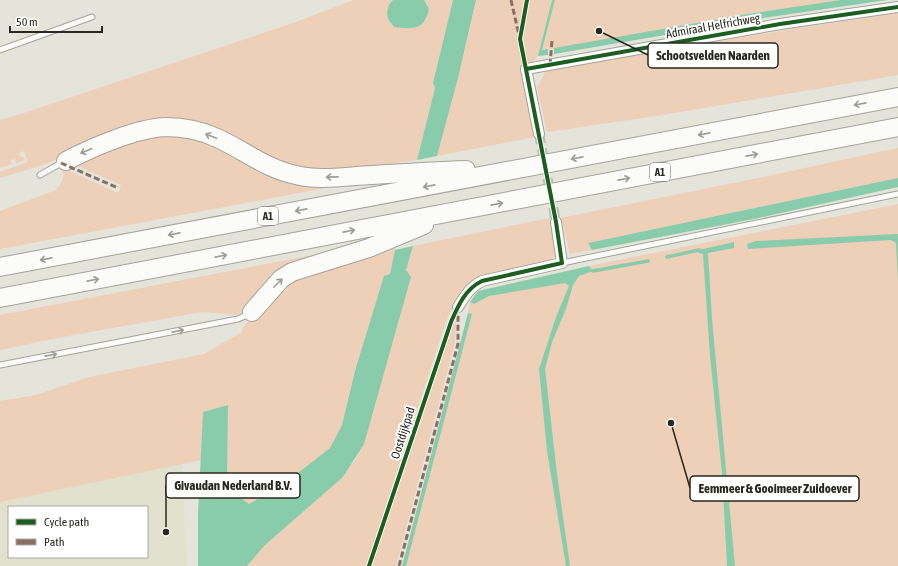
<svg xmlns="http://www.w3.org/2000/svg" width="898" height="566" font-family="'Asap Condensed',sans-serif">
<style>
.built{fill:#e1e1cd;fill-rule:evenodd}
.green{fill:#eecfb7}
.water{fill:#89ccac}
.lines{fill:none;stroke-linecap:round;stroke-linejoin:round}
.stream{stroke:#89ccac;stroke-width:3.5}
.street-tunnel{stroke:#bebeb5;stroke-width:10;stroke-dasharray:10 5;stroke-linecap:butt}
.lane-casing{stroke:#a3a39b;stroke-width:7}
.street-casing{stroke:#a3a39b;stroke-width:12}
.highway-casing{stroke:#a3a39b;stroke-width:20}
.lane{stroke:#fbfbf9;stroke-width:5}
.street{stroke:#fbfbf9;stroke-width:10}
.highway{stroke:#fbfbf9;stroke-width:18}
.quiet{stroke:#8d6e63;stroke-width:3;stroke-dasharray:6 3;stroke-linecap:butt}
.cycleway-casing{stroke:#fff;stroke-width:6}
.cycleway{stroke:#1b5e20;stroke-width:4}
.oneway{stroke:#9c9c97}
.labels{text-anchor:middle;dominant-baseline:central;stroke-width:4;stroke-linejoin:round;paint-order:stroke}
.shield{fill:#fff;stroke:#686863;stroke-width:1}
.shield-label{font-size:11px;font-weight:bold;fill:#282820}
.street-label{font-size:12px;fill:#282820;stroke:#fff}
.leader{fill:none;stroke:#282820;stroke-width:1.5}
.callout-dot{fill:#282820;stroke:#fff;stroke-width:1.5}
.callout{fill:#fff;stroke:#282820;stroke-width:1.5}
.callout-label{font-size:13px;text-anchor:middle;font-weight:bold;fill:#282820}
</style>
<rect width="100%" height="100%" fill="#e4e4da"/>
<path class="built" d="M182,463L187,566H0V502ZM9,507H147V557H9Z"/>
<path class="green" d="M354,0H393L390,2L429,9L424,0H453L433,83L435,88L417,160L353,169L301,170L204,128L91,144L43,165L0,178V172L28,162L24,151L19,153L21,157H24L25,160L16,163L15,159L11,160L12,164L0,168V120L21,114L293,23Z
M476,0H552L538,56L522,73L535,137L437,156L458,78Z
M555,0H840L748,14L542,51Z
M898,13V75L656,116L547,132L537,88L546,70L792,29Z
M182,133L244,158L368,180L0,249V211L56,190L62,182L64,175L62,173L65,169L118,193L121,185L71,163L113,144Z
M898,148V178L588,243L592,250L570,254L561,218L763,177Z
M898,204V566H405L472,314L468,313L470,302L474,304L479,293L589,266Z
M550,218L556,256L546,264L475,280C460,290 455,303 447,319L366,566H247L264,546L343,477L358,455L411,277L406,270L413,246Z
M394,247L395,250L390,274L355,371L342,425L330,448L285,483L249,504L227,487L228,405L203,412L201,460L0,502V401L36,395L89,377L204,354L242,332L243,327L284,283Z
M339,250L294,267L249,309L237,315L202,312L57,338L0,350V315Z
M455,320L456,325L455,342L396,566H370L450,327Z"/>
<path class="water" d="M393,0H424L429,9C424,31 413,29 394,27C392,24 389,21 388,18C386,13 388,4 393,0Z
M453,0H476L458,78L437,156L417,160L435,88L433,83Z
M552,0H555L542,50L548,49V55L538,56Z
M840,0H887L770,17L554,54V48L748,14Z
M898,178V187L754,219L592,250L588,243Z
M898,234V282L896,243L891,240L748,249L747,244L756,241Z
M734,242V248L708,253L712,319L735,566H727L722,473L710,356L703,254L699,253V250Z
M413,246L406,270L411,277L364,444L343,477L264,546L247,566H198V514L203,412L228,405L227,487L249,504L285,483L330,448L342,425L355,371L384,276L390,274L395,250Z
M589,266L593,271L579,276L573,285L566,309L552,342L545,369L557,474L570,566H566L547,451L539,369L556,317L569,286L565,283L489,296L474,304L470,302L478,291Z
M468,313L472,314L406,566H402Z"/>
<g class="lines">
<path class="stream" d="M667,257L699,250
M593,271L648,261"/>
<path class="street-tunnel" d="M539,134L556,222"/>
<g class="lane-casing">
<path id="lane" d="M0,50L92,17
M40,175L63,162
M562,263L898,194
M0,365L238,319L249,314"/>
</g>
<g class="street-casing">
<path id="street" d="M539,134L526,69L780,24L898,7
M458,307C465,296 470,287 482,281L562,263L556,222"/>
</g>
<g class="highway-casing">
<path id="highway" d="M66,161C93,147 137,128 166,127C183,127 202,131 217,138C244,150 266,169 296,175C320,181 347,176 372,175C403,173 434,171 466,170
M0,267L898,97
M0,298L898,127
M252,312L281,279L292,272L369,248L424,225"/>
</g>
<use href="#lane" class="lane"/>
<use href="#street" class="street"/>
<use href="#highway" class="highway"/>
<path class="quiet" d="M511,0L519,35
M550,65L552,40
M61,163L118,188
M399,566L458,344V313"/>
<g class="cycleway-casing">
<path id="cycleway" d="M526,69L780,24L898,7
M369,566L451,322C458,306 465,289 482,281L562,263L556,222L520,39L527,0"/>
</g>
<use href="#cycleway" class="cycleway"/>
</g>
<defs><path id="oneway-shaft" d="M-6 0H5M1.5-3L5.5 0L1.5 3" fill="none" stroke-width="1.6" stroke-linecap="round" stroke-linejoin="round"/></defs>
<g class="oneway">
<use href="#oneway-shaft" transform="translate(860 104) rotate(169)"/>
<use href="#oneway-shaft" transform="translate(704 134) rotate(169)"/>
<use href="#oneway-shaft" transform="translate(211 136) rotate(-159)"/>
<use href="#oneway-shaft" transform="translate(86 151) rotate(157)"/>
<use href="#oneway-shaft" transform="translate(752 155) rotate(-11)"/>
<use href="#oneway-shaft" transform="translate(577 158) rotate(169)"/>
<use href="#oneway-shaft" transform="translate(332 177) rotate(179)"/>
<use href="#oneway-shaft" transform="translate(624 179) rotate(-11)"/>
<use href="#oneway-shaft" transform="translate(429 186) rotate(169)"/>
<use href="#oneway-shaft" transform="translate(497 204) rotate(-11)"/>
<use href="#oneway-shaft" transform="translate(301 210) rotate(169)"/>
<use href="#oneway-shaft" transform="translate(349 231) rotate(-11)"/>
<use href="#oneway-shaft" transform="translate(174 234) rotate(169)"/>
<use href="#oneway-shaft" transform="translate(221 256) rotate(-11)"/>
<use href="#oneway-shaft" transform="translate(46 259) rotate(169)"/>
<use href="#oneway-shaft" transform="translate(93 280) rotate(-11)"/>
<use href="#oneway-shaft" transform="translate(278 283) rotate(-45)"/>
<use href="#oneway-shaft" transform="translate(178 331) rotate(-11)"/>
<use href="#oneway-shaft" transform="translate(51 355) rotate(-11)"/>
</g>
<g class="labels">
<g class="shield">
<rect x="650" y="163" width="20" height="18" rx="3"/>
<rect x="258" y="207" width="20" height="18" rx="3"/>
</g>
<g class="shield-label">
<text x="660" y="172">A1</text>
<text x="268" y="216">A1</text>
</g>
<g class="street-label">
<text transform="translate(713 26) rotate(-10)">Admiraal Helfrichweg</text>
<text transform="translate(403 433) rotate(-72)">Oostdijkpad</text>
</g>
</g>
<path class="leader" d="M599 31L648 55M166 532L166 485M671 423L690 488"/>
<g class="callout-dot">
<circle cx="599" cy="31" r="4"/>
<circle cx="166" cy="532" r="4"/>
<circle cx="671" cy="423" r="4"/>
</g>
<g class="callout">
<rect x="648" y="43" width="130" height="25" rx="4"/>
<rect x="166" y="473" width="134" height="25" rx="4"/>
<rect x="690" y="476" width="169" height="25" rx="4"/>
</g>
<g class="callout-label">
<text x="713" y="60">Schootsvelden Naarden</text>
<text x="233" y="490">Givaudan Nederland B.V.</text>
<text x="775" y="493">Eemmeer &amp; Gooimeer Zuidoever</text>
</g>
<rect x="8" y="506" width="140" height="52" fill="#ffffff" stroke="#a9a9a6"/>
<rect x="16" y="519" width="20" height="6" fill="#1b5e20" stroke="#a9a9a6"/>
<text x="44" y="526" font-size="12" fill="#282820">Cycle path</text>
<rect x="16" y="539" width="20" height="6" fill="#8d6e63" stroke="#a9a9a6"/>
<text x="44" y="546" font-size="12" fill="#282820">Path</text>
<path d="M10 26v6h92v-6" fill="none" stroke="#282820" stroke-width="2"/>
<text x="16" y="26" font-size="12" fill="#282820" stroke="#ffffff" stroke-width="3" paint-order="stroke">50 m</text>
</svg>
